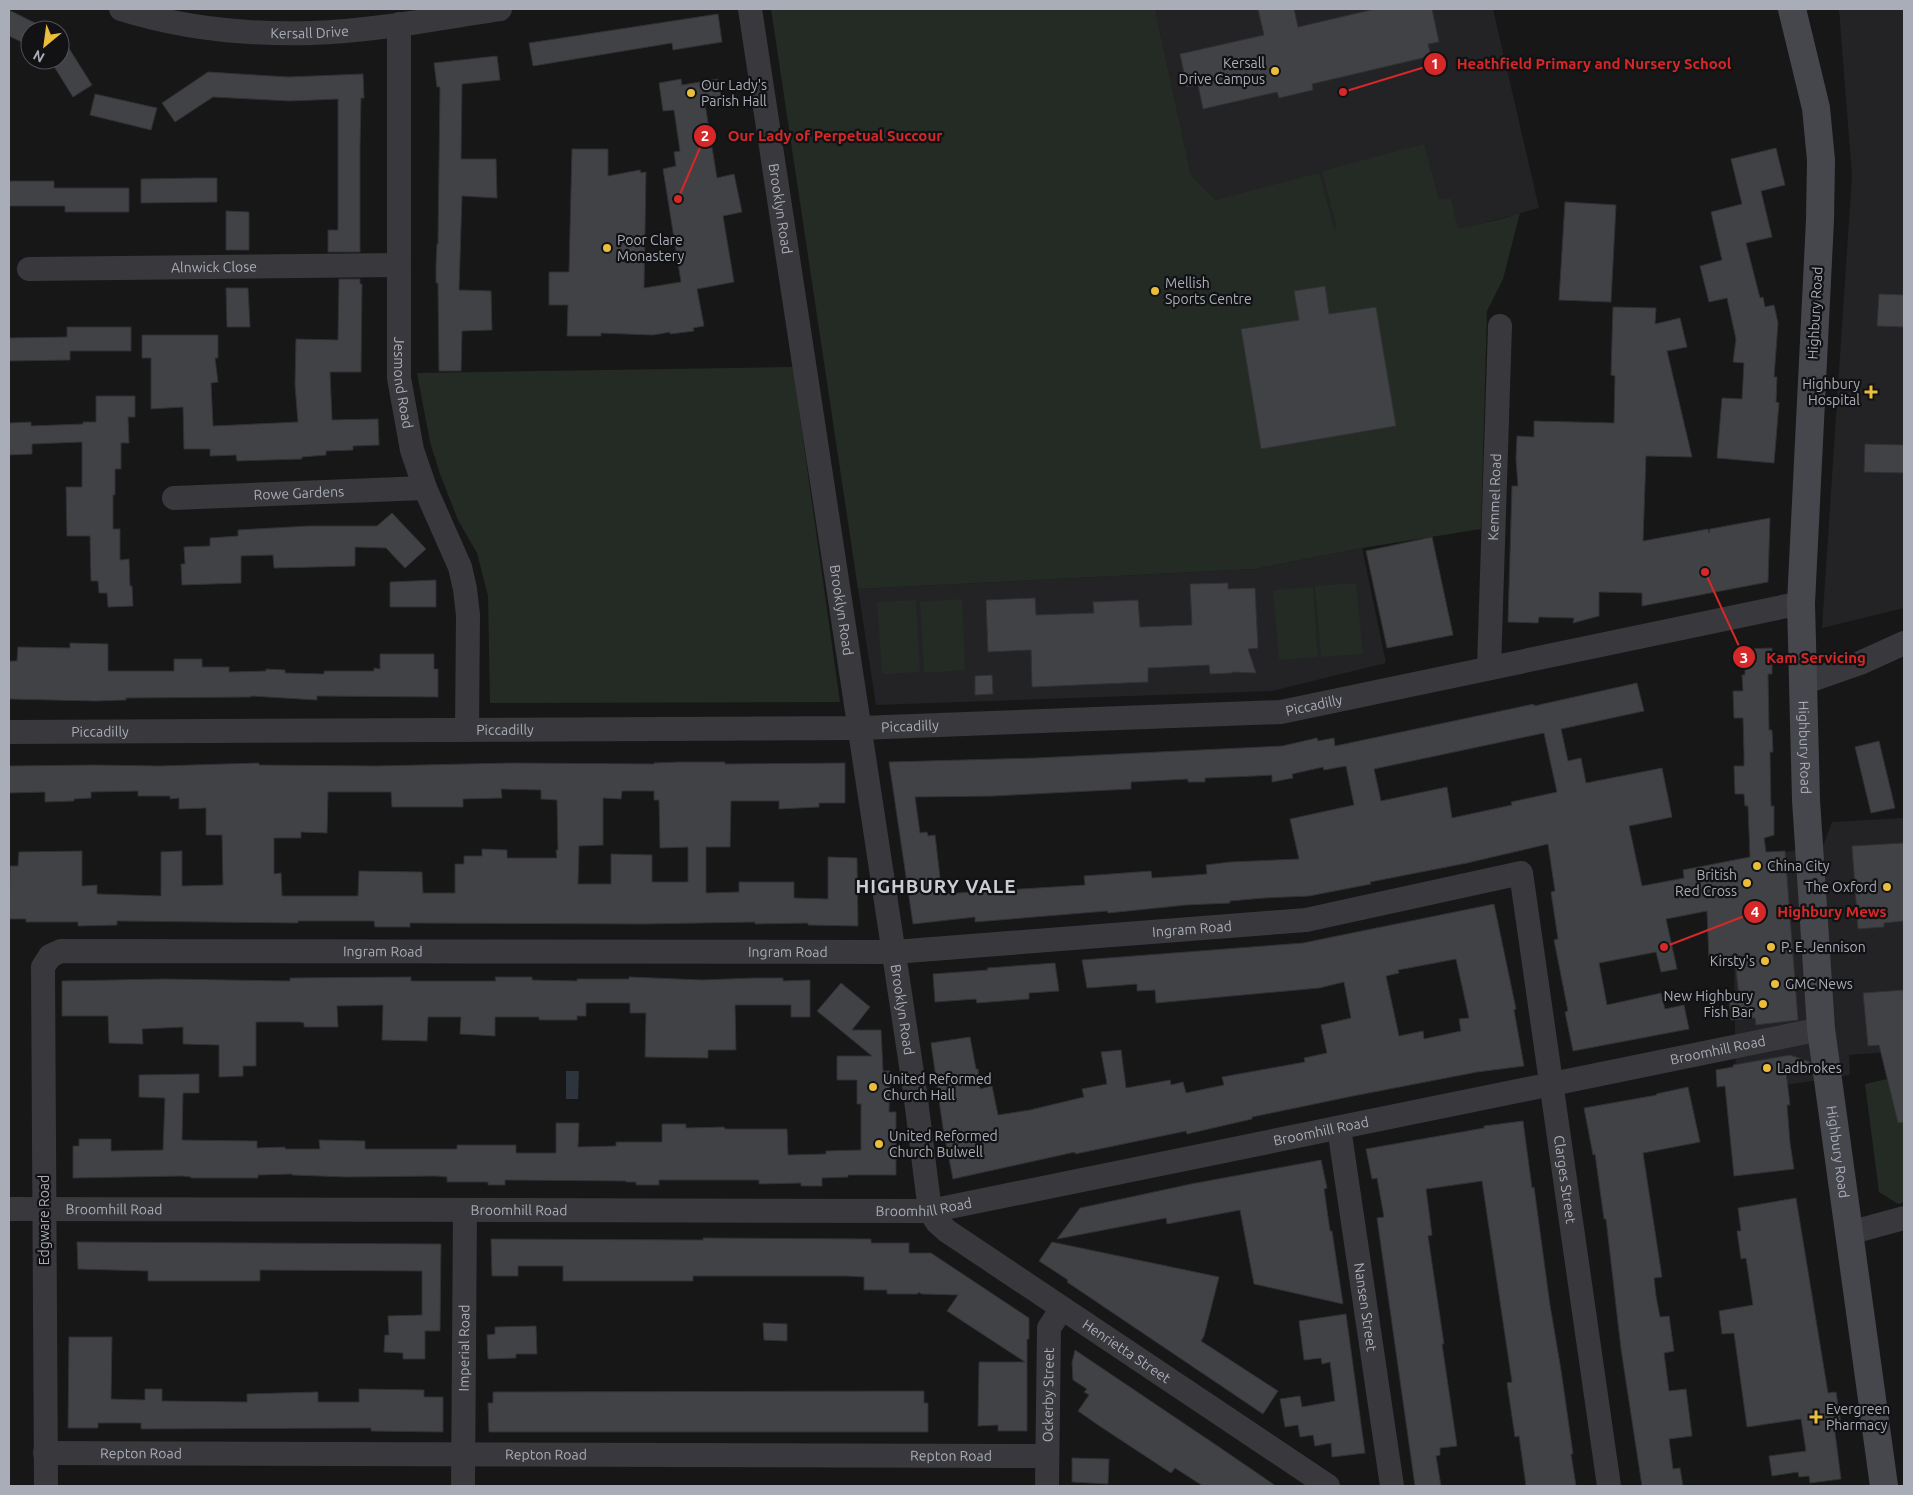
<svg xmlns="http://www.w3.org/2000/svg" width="1913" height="1495" font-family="Ubuntu,sans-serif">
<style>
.built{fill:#232325}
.green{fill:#232b24}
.water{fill:#2d343c}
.building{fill:#414245;stroke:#313134;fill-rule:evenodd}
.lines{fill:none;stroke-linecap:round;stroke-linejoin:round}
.minor{stroke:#38383d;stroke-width:24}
.secondary{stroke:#46474d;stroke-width:28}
.poi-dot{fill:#eabd3d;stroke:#121214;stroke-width:2}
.labels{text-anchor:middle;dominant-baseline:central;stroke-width:4.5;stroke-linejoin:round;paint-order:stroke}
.street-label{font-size:14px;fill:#a9adb8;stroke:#121214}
.poi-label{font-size:14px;fill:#a9adb8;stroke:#121214;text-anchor:start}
.district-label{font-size:19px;font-weight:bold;letter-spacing:1px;fill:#caccd4;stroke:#121214}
.leader{fill:none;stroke:#d62828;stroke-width:2}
.callout-dot{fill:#d62828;stroke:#121214;stroke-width:2}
.mark-label{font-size:15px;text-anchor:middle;font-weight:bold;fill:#fff}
.callout-label{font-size:15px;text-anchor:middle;font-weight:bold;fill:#d62828;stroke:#121214;stroke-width:4.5;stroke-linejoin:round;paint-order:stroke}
</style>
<rect width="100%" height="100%" fill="#171718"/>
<path class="built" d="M1155,9H1493L1539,208L1458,230L1450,198L1232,256L1216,200L1191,175Z
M1839,9H1904V608L1822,628L1852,176Z
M1362,548L1386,663L1272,691L876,705L858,589L1255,569Z
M1904,818V1051L1849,1055L1850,1075L1736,1093L1734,959L1737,957L1718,867L1824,844L1832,822Z"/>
<path class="green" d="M771,9H1155L1191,175L1216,200L1319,173L1334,228H1337L1322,171L1424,144L1439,200L1451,198L1458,229L1501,219L1520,213L1503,279L1487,311L1481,529L1362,548L1255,569L858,589Z
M793,367L840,702L490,703L488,596L477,553L458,520L440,474L430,442L417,373Z
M1356,583L1363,654L1321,657L1315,586Z
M1313,587L1318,657L1279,660L1273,590Z
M962,599L965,670L924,673L920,602Z
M916,600L920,672L882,674L877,602Z
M1892,1078L1904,1125V1202L1898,1204L1879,1192L1865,1084Z"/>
<path class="water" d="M566,1071H579L578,1099H566Z"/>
<path class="building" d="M1258,9H1294L1298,27L1375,9H1432L1439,42L1428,44L1431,56L1312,84L1313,90L1279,98L1277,92L1203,109L1198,85L1187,87L1180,54L1264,35Z
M9,10L29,20L50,30H30V46L9,36Z
M718,14L722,42L673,50L672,43L533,66L529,43Z
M60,34L92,85L73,97L50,60H60Z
M497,56L500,80L462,84L461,159H496L497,198L462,196L459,290L491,291L492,330L462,331L461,371H439L438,283H436V264L437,244H438L440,87H437L434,63Z
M208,72L288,77L363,74L364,98H361L360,145V252H328V230H338V99L290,101L213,97L175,122L162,103Z
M681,79L682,85L718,79L722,102L705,104L717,178L734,174L742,212L723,216L734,282L697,289L704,326L693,328L694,331L670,334V332L653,335L601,333V336H567L568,305H549V272H569L572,149H608V176L640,170L641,173L646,172L644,288L681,282L663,169L676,166L674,152L680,151L674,110L663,111L659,83Z
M95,94L157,108L151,130L90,115Z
M1776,148L1785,185L1761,191L1772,237L1746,243L1760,298L1763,297L1765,307L1774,305L1778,323L1774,377H1777L1776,402L1779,403L1774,463L1717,458L1722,398L1742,399L1744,363L1733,362L1736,339L1727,298L1709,302L1700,266L1722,260L1711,212L1742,204L1731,159Z
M198,178H217V202L141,203V179Z
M9,181H54V188H129V212H65V206H9Z
M1565,202L1616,205L1611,302L1559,300Z
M226,211L249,212V250H226Z
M339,279H360V284H362L361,372H330L332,420L378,419L379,445L353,446V450L326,451V455L302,457V459L237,461L236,455L210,456V449H184L183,407L151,409V358H142V335H218V358H215L218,382L211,383L213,426L298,422L295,385L296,339L338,340Z
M1325,286L1329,314L1376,307L1396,426L1261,449L1241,329L1299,320L1294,291Z
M226,288H248L250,327H227Z
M1879,294L1904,295V327L1877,326Z
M1613,307L1656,308L1655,324L1680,318L1687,347L1667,351L1692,457L1646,456L1643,541L1708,529L1709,533L1710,529L1770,518L1768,582L1642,606V593L1599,592V616L1573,623L1574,618L1539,617L1538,623L1508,622L1512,486H1518L1516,459L1517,436L1534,437V421L1614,423L1615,376L1611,375Z
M67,327H131V351H70V360L9,361V338L67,337Z
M96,396H135V417H128L129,443H121V469H115V495H113V529H120V560L129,559L130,586H132L133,606L108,607L107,593H99L98,581H91L90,536H67L66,487H82V442L32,444V454L9,455V423L31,422V426L83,424V422H96Z
M1865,444L1904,445V473L1864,472Z
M392,513L426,549L405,568L386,548L355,547V566L274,568L273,555L241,556V583L182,585L181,564H185L184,547L210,546V538L238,536V530L308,526H377Z
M1432,537L1453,635L1387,648L1366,551Z
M436,580V607H390V582Z
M1228,583V589L1255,588L1258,648L1248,649L1256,673L1232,672V673L1210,674L1209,665L1148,668V682L1032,687L1031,650L988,652L986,600L1035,598L1036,615L1094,613L1093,602L1138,600L1140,627L1192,625L1190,584Z
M70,643L108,644V671H174V659H202V667H229V672L266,671V669L285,670V673L324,674V671H374V668L380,669V654H434V669H438V697L317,696V700L251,696V697L126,698V700L95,701L9,699V661H17L18,647L70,648Z
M1772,648V674H1768L1769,730H1772L1773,752H1770L1771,806H1774V835L1764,838L1766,852L1785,851L1798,1020L1756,1025L1755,1018L1731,1020L1729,999H1739L1735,958L1709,960L1707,911L1666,919L1677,969L1661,972L1656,952L1599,963L1607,1005L1661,993L1665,1009L1684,1005L1689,1029L1573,1051L1565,1012L1568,1011L1554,940L1558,939L1551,892L1555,891L1548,844L1467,863L1370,882L1371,884L1309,896L1264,898L1230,901V903L1186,905L1108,913L1107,911L975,922V917L913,924L889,762L1036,758L1282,746L1317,738L1318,741L1334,738L1335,746L1534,704V706L1637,683L1644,711L1561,729L1568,761L1581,758L1586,783L1662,768L1672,817L1629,826L1642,886L1684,878L1683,870L1750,857L1748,806H1745L1744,794H1735L1734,766H1744V752L1743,718H1734L1733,691H1743L1742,675H1745V649ZM1544,733L1557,792L1511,802L1512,805L1452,818L1447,787L1381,801L1374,769ZM1346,766L1354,805L1290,819L1299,859L1230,862L1206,865L1207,874L1183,876L1152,878L1151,871L1084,876L1085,885L942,894L935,835L928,836L927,832L920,833L915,797L993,796L1131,789V782L1188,779V782H1205V778L1255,776L1272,775V782L1293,778L1292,774L1323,767L1324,770Z
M992,675L993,694L975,695V676Z
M1879,741L1895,808L1871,813L1855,747Z
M680,762H725V764L845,763V803H819V807L779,809V801H731L730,847H706V893L739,892V882H794V898L828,899V857L857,858L858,926L808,925V923L755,924V922L644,924L410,923V927H375L374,921H298V923L117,921V925L78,926V922H26V919H9L10,866H18L19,852L82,851V886L97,885V894L161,896V852L182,851V886L223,885L222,835H206V808L179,809V798L170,799V796H138V791L91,792V798L74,799V801L45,802V792L9,793V766L95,765L159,766L259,763V765L376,766L513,763L654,764V763ZM501,789L541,790V799L557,800L558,850H556L557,858H507V850L482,849V856H464V864H455V893H423L422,872L359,871L358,896H282L281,873L274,874V838H301V832L327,833L328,792H391L392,807H463V799L502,798ZM622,791H654V800H659L660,848L688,847V882H652V855L611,854V884H578L579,846L603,845V798L621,799Z
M1904,843V921L1884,923V927L1858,929L1852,846Z
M1494,904L1516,1009L1514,1010L1524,1066L1477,1072L1353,1096L1252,1117V1119L1187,1134L1186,1131L1075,1154V1152L953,1179L943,1128L931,1043L970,1037L976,1069H978L980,1089L992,1086L998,1115L1030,1110L1084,1097L1082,1089L1107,1084L1101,1052L1121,1050L1126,1088L1170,1080L1171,1085L1183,1082L1186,1093L1224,1085L1222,1077L1305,1062L1304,1058L1327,1053L1321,1025L1351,1018L1344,982L1319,988L1156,1003L1155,990L1137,991V984L1087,988L1082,960L1303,943ZM1456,959L1469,1018L1459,1019L1461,1031L1424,1039L1423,1031L1399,1036L1386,976L1399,973L1398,970Z
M1055,963L1059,991L1029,993V999L977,1003L976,999L935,1002L933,974L988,970L987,968Z
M411,977V981H496L495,977H532V980L577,981V979H629V977L702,980L755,978H783V981L810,980V1017H791V1005H735L736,1050H708V1058L645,1057L646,1013H630V1003H586V1016H577V1020H539V1017H495V1036L460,1034L461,1017H428L427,1041L382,1040L383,1005L337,1006L338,1027H304V1023L300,1022H256V1066H243V1076L219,1077V1045L183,1044V1027L142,1029L143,1044L109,1043L108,1016H62V981L165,979L290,981V978Z
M841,983L870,1007L852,1030H881L883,1071H890L889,1112H896V1175H848V1177L822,1178V1186H801V1183L759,1184V1180H659V1185H636V1182H626V1181L505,1180V1185H488V1182H447V1177L436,1176L347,1177L292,1175V1174L258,1175V1178H191V1177L182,1176L73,1178V1146H79V1139H111V1151L163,1150L165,1098L139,1097V1075L199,1074V1093H183L182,1140L257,1141V1148L285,1147V1149H320L319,1140L365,1141V1149H457V1145H516V1153H556V1123H579L578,1147L616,1146V1142H662V1124H686V1128L724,1127L725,1129H787L788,1155L826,1154V1151L861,1150V1104H857V1080H837V1056H872L817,1011Z
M1904,990V1122L1898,1123L1879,1045L1868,1046L1863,993Z
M1790,1055L1810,1062L1811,1069L1786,1072L1790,1105H1787L1790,1143L1794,1169L1734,1176L1725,1086L1717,1087L1716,1070L1733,1067V1065Z
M1688,1087L1700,1142L1643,1153L1662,1277L1654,1278L1656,1296L1660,1317L1669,1316L1674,1351L1664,1353L1669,1391L1686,1389L1692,1436L1669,1439L1673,1469L1680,1468L1683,1486H1642L1621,1349L1606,1219H1604L1595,1154L1593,1155L1584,1108L1657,1095L1656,1094Z
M1523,1121L1532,1188L1534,1187L1550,1305L1561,1370L1573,1454H1571L1576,1486H1526L1519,1436L1515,1437L1507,1383L1512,1382L1482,1181L1426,1189L1432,1235L1428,1236L1444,1344H1442L1457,1446L1440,1448V1455L1436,1456L1441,1486H1415L1377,1218L1384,1217L1377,1178L1372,1179L1366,1149L1484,1128V1126Z
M1321,1160L1327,1188L1324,1189L1330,1231H1332L1343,1304L1254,1284L1240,1210L1167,1224L1166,1218L1057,1239L1080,1208L1191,1184Z
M1796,1198L1828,1393L1836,1392L1841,1424L1834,1425L1841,1479L1810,1483L1809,1476L1799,1477L1798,1472L1772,1476L1769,1456L1806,1451L1801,1419L1747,1427L1734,1333L1722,1334L1719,1311L1753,1305L1746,1258L1741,1259L1737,1231H1741L1738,1208Z
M703,1238L871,1239V1243H909V1253H931L1029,1318V1339H1027V1431H998V1425L978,1426L979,1362H1025L947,1311L958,1295L922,1294L918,1292V1294H887V1290H864V1277L846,1276H693V1281H563V1266H518V1276H492L491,1239L703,1240Z
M77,1242L441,1244L440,1331H425V1359H403V1353L384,1352L385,1335H389L388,1316L422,1315V1271L260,1270V1281H148V1271L78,1269Z
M1052,1242L1219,1277L1204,1336L1201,1341L1278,1391L1263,1414L1067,1282L1068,1280L1039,1261Z
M1346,1314L1365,1453L1332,1457L1331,1443L1315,1446L1313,1435L1300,1437L1298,1425L1285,1427L1280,1399L1300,1396L1302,1407L1335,1401L1330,1362L1322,1364L1321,1358L1304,1360L1299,1321Z
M763,1323L787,1324V1341L764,1340Z
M536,1326L537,1354H516V1358L488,1359L487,1335L495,1334V1327Z
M69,1337H112L111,1399L145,1400V1389H162V1401H165L247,1402V1394L318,1392V1402H359V1389L424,1390V1397H443V1432L371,1431V1428L141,1429V1423H98V1428H68Z
M1075,1350L1222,1449L1276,1486H1203L1175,1468L1171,1473L1101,1427L1078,1411L1089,1395L1084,1392L1087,1389L1073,1380L1072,1363Z
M916,1391H924V1403H928V1432H489L488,1403H493V1392Z
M1072,1458L1109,1459L1108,1484L1072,1482Z"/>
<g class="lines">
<g class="minor">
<path id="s1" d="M121,9C182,28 248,35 312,33C375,31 438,18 500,9"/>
<path id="s2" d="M750,9L915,1092L930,1211L937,1222L947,1231L1328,1486"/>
<path id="s3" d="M399,24V378L412,450L425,488L460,567L465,589L468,615L467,730"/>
<path id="s4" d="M29,269L399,265"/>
<path id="s5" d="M174,498L425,488"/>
<path id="s6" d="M1489,668L1500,326"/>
<path d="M1803,683L1860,663L1904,643"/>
<path id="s7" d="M9,732L860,728L1281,712L1801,603"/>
<path id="s8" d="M1339,1128L1392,1486"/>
<path id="s9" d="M9,1209L930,1211L1821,1029"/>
<path d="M1849,1233L1904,1218"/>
<path id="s10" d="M45,1453L1047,1456"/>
<path id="s11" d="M46,1486L43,967L50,956L61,951L894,952L1306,920L1521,873L1609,1486"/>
<path id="s12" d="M463,1486L465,1210"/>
<path id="s13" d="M1047,1486L1049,1328L1062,1308"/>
</g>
<path class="secondary" id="s14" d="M1792,9L1816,108L1821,160L1820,220L1801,603L1806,800L1821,1029L1884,1486"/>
</g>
<g class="poi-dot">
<circle cx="1275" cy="71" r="5"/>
<circle cx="691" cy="93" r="5"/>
<circle cx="607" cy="248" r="5"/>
<circle cx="1155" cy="291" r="5"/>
<path d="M1868.5 384.5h5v5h5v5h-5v5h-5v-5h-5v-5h5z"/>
<circle cx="1757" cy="866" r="5"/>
<circle cx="1747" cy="883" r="5"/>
<circle cx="1887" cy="887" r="5"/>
<circle cx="1771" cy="947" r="5"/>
<circle cx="1765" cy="961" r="5"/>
<circle cx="1775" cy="984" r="5"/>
<circle cx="1763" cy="1004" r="5"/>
<circle cx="1767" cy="1068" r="5"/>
<circle cx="873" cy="1087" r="5"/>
<circle cx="879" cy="1144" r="5"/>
<path d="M1813.5 1409.5h5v5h5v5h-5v5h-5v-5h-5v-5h5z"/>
</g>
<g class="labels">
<g class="street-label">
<text stroke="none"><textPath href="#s1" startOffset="191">Kersall Drive</textPath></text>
<text stroke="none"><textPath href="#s2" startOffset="202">Brooklyn Road</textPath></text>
<text stroke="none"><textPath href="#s4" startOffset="185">Alnwick Close</textPath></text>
<text transform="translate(1815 313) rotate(-87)">Highbury Road</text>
<text stroke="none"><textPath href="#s3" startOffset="359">Jesmond Road</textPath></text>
<text stroke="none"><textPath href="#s5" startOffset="125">Rowe Gardens</textPath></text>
<text stroke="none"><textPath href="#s6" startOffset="171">Kemmel Road</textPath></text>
<text stroke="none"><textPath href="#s2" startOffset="608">Brooklyn Road</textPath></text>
<text stroke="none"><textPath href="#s7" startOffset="1306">Piccadilly</textPath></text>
<text stroke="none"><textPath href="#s7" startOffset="901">Piccadilly</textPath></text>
<text stroke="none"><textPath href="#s7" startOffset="496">Piccadilly</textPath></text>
<text stroke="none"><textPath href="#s7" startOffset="91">Piccadilly</textPath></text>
<text stroke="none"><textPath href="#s14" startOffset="742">Highbury Road</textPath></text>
<text stroke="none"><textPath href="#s11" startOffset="1676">Ingram Road</textPath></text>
<text stroke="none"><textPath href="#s11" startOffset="866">Ingram Road</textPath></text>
<text stroke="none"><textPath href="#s11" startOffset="1271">Ingram Road</textPath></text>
<text stroke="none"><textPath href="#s2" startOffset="1012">Brooklyn Road</textPath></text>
<text stroke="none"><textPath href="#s9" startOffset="1725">Broomhill Road</textPath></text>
<text stroke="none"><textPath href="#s9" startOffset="1320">Broomhill Road</textPath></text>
<text stroke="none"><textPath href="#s14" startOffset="1148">Highbury Road</textPath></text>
<text stroke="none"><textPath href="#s11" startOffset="2320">Clarges Street</textPath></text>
<text stroke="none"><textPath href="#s9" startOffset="915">Broomhill Road</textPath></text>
<text stroke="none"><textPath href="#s9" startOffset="105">Broomhill Road</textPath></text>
<text stroke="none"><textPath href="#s9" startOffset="510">Broomhill Road</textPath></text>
<text transform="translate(44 1220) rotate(-90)">Edgware Road</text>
<text stroke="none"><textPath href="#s8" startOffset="181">Nansen Street</textPath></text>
<text stroke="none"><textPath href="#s12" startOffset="138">Imperial Road</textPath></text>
<text stroke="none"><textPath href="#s2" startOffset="1458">Henrietta Street</textPath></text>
<text stroke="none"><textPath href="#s13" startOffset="91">Ockerby Street</textPath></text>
<text stroke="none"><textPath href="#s10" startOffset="96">Repton Road</textPath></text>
<text stroke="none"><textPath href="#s10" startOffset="501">Repton Road</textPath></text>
<text stroke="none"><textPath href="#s10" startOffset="906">Repton Road</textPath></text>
</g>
<g class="poi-label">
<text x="1265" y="63" text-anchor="end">Kersall<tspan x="1265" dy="16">Drive Campus</tspan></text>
<text x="701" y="85">Our Lady's<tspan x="701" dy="16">Parish Hall</tspan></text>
<text x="617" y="240">Poor Clare<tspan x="617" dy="16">Monastery</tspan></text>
<text x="1165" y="283">Mellish<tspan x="1165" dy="16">Sports Centre</tspan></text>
<text x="1860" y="384" text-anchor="end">Highbury<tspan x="1860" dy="16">Hospital</tspan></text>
<text x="1767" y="866">China City</text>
<text x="1737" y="875" text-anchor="end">British<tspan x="1737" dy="16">Red Cross</tspan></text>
<text x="1877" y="887" text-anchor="end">The Oxford</text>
<text x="1781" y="947">P. E. Jennison</text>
<text x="1755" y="961" text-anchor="end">Kirsty's</text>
<text x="1785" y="984">GMC News</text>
<text x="1753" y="996" text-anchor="end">New Highbury<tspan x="1753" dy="16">Fish Bar</tspan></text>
<text x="1777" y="1068">Ladbrokes</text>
<text x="883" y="1079">United Reformed<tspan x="883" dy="16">Church Hall</tspan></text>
<text x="889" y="1136">United Reformed<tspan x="889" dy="16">Church Bulwell</tspan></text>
<text x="1826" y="1409">Evergreen<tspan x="1826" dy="16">Pharmacy</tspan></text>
</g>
<g class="district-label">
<text x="936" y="886">HIGHBURY VALE</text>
</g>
</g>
<path class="leader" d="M1343 92L1435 64M678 199L705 136M1705 572L1744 657M1664 947L1755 912"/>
<g class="callout-dot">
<circle cx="1343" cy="92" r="5"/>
<circle cx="678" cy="199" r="5"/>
<circle cx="1705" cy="572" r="5"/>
<circle cx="1664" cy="947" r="5"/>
<circle cx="1435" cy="64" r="12"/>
<circle cx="705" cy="136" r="12"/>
<circle cx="1744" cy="657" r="12"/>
<circle cx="1755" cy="912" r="12"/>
</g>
<g class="mark-label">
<text x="1435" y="69">1</text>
<text x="705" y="141">2</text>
<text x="1744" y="663">3</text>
<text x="1755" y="917">4</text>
</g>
<g class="callout-label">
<text x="1594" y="69">Heathfield Primary and Nursery School</text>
<text x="835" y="141">Our Lady of Perpetual Succour</text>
<text x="1816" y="663">Kam Servicing</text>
<text x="1832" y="917">Highbury Mews</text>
</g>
<rect width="1913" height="1495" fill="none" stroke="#a9adb8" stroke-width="20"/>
<g transform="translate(45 45) rotate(209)"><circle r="24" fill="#121214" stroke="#4e5056"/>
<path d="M0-4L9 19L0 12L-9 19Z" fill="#eabd3d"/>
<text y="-8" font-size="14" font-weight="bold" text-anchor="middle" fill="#a9adb8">N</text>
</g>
</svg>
